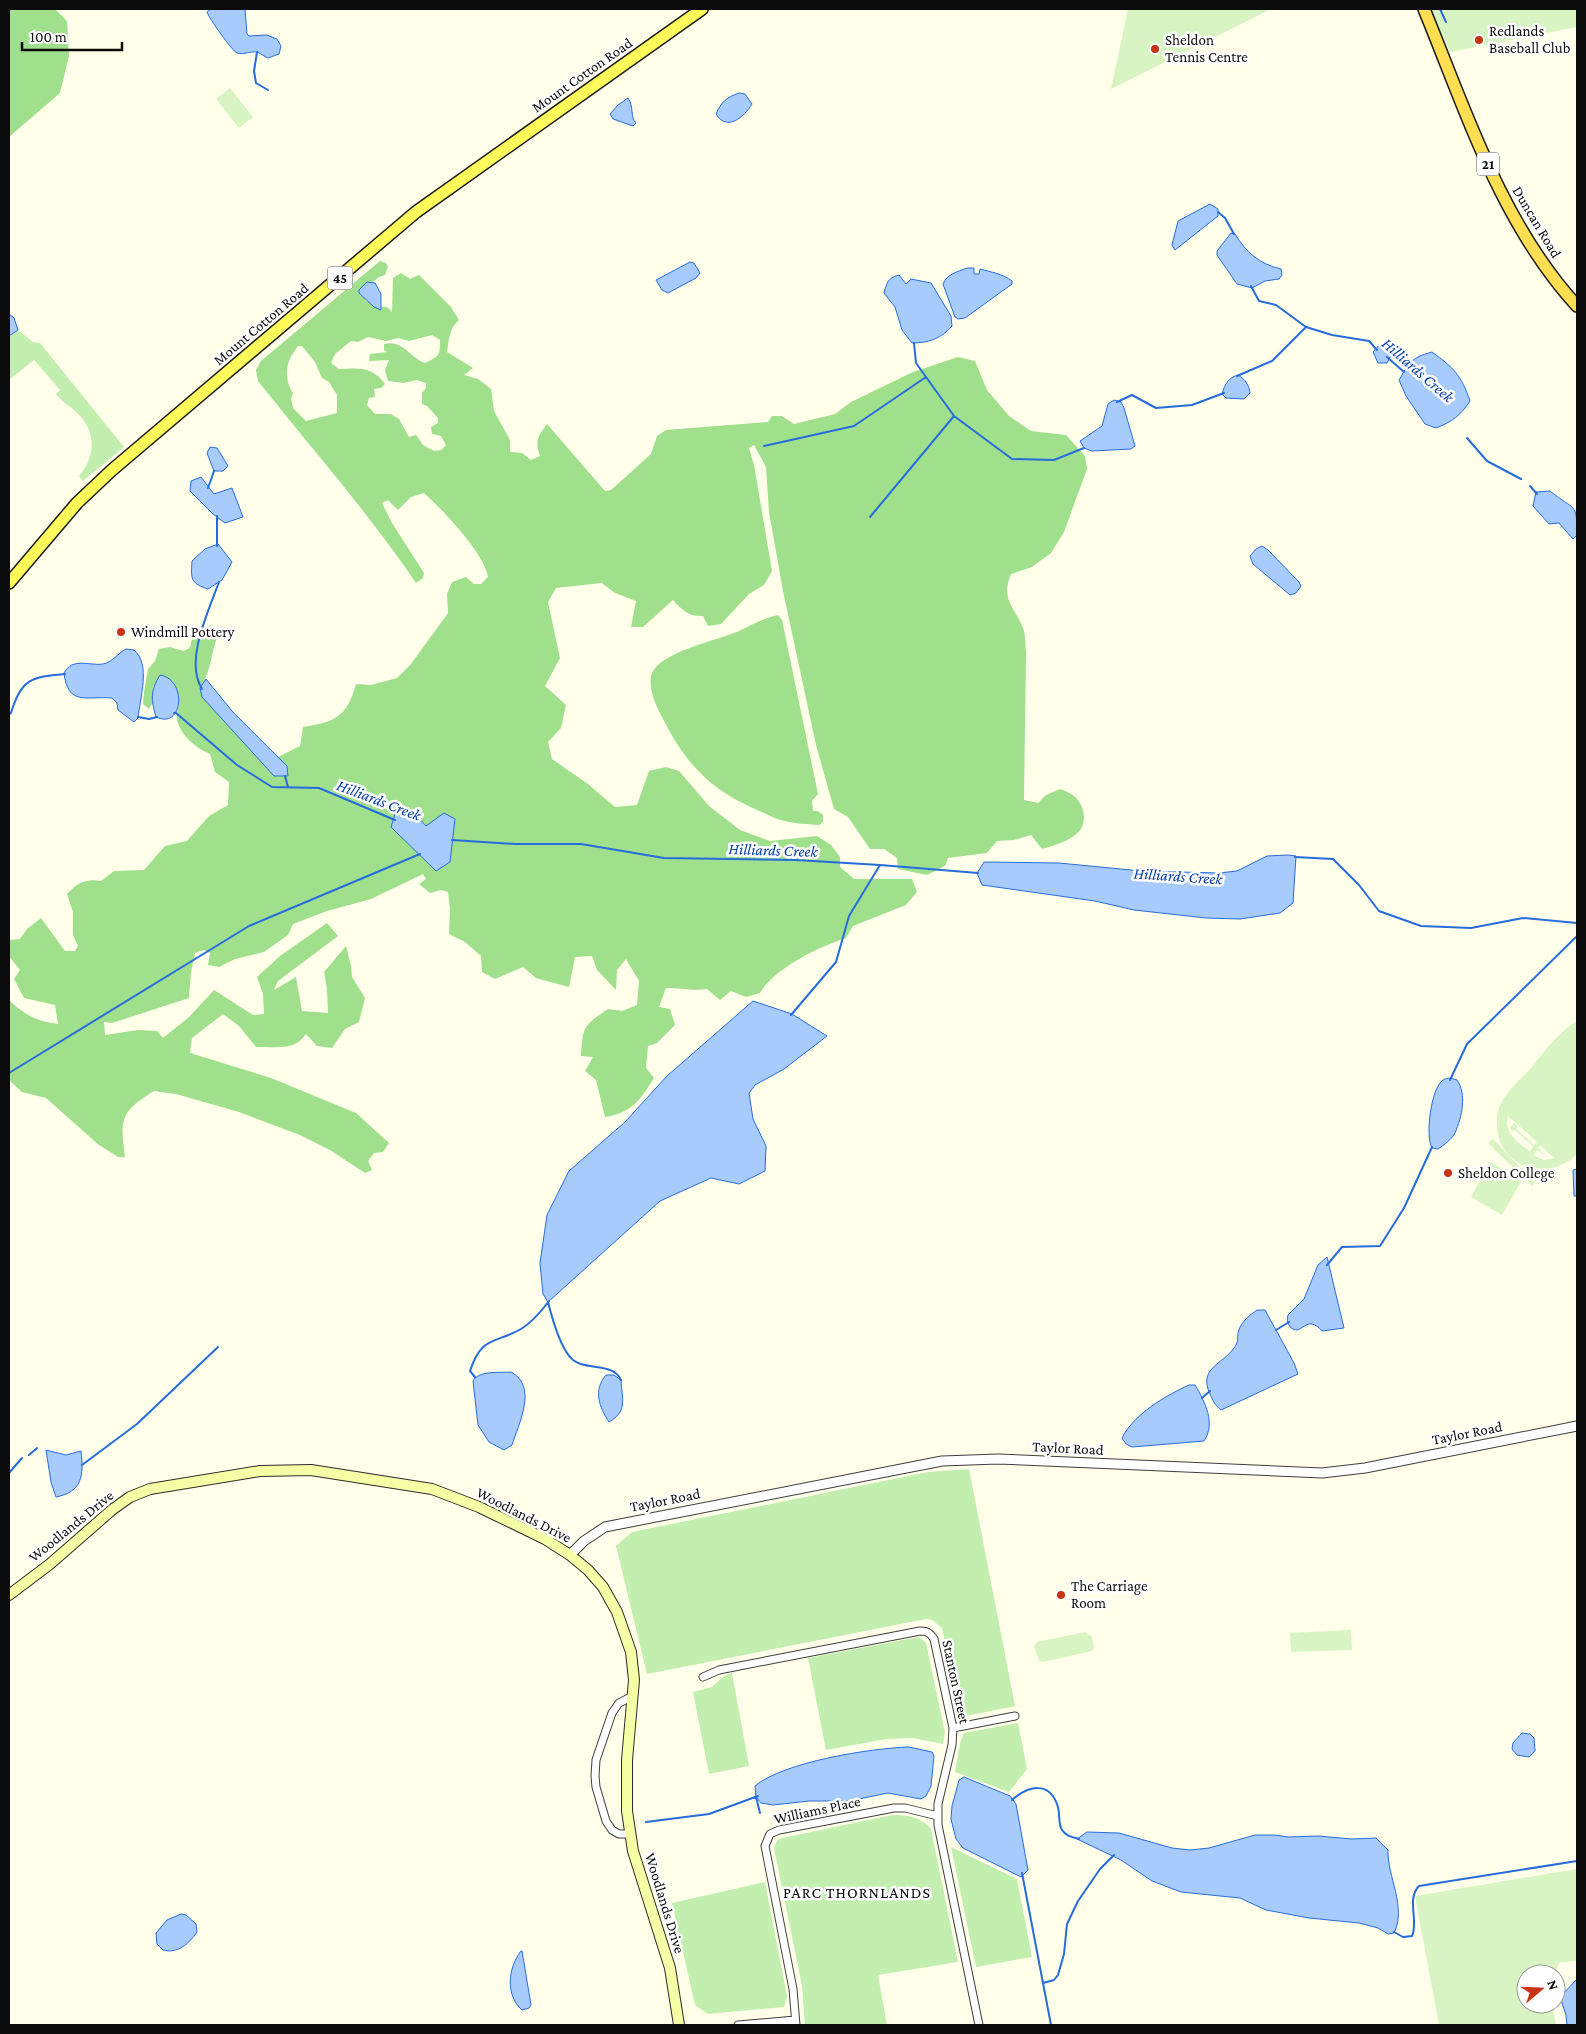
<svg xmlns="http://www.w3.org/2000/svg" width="1586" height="2034" font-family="'Crimson Pro',serif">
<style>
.green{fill:#c2eeaf}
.forest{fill:#a0e08d;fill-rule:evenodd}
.pitch{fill:#d8f4c2;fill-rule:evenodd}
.water{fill:#a8cbfd;stroke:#276cdc}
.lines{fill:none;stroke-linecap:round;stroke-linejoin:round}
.stream{stroke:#276cdc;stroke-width:2}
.minor-casing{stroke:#3e3e3e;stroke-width:9}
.tertiary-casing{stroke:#3e3e3e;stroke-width:11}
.secondary-casing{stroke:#2d2d2d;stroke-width:12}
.primary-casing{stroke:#1c1c1c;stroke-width:14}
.trunk-casing{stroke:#1c1c1c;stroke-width:14}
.minor{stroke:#fff;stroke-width:7}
.tertiary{stroke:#fff;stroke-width:9}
.secondary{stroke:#f5ffa5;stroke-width:10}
.primary{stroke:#fffb5a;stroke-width:11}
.trunk{stroke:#ffdf51;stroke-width:11}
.poi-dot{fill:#c93415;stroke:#fff;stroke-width:2}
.labels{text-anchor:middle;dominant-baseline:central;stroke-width:5;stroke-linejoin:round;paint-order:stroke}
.shield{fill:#fff;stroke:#545454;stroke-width:1}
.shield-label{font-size:14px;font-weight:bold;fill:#0b0b0b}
.poi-label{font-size:15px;fill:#0b0b0b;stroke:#fff;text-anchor:start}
.street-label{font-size:15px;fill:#0b0b0b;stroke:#fff}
.water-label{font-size:16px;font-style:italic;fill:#0840a9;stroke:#fff}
.neighbourhood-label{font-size:16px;letter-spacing:1px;fill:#0b0b0b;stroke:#fff}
</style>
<rect width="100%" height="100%" fill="#ffffea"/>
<path class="green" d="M18,330L33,342L40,343L124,447L83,481L79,476C95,457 97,433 79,415C71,406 64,404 56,394L60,390L34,360L9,380V336Z
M969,1469L1015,1706L966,1716L959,1711L942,1628L932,1620L926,1619L647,1674L616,1546L632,1532L928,1472Z
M919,1637L926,1643L945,1733L943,1744L913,1738L886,1739L826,1750L808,1658Z
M732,1673L749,1766L709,1774L693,1692L712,1687L724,1676Z
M1018,1723L1027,1769L1009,1792L955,1772C957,1763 960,1738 964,1733Z
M892,1815C907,1815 922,1817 931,1829L958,1962L878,1975L887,2025H805L802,1986L774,1848L778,1839Z
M951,1847L1017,1879L1032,1957L976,1967Z
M765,1882L787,1996L784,2007L708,2014L695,2005L672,1903Z"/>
<path class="forest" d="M9,9H55L67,21L69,56L60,93L9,137Z
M380,261L386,263L388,267L385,275L379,277L373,282H369L365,300L381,309L382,307H387L392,312L393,278L401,273L410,279L419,275L451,307L459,320C449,328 449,340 447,352L473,368L464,375L478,379L491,389L494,411L510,440V452L522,453L531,460L540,456C535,440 537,438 547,424L605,491L611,490L651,454L657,436L666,430L768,422L772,416H782L794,424L835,414L851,402L913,372L958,357L975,361L987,390L1009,416L1031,431L1066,435L1085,456L1087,469L1064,532L1051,553L1032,567L1011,574C1000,600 1015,607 1023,628C1026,635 1025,645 1026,652L1024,800L1038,803L1046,795L1060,789C1065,791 1071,793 1074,796C1086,806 1088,826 1075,835C1066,842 1053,846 1042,849L1031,835L1014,840L997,841L987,853L948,858L945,866L927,875L898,869L897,858L884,849H870L848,817L834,809L816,745L783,591L769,512L766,467L754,445L749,448L754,465L772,571L764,585L749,594L721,624L708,626L703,616C689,617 682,610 673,600L643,627H631L636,601L615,593L602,583L556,588L548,602L560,658L545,686L566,705L561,728L548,742L552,759L588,784L615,807L637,805L649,771L666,767L679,771L709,806L740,830L770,841L817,836L831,845L840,857V867L854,879H912L917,892L906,905L853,926L846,938C818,947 775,968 760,993L746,997L731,991L720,1000L707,989C692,991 680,988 666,988L659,1007L670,1009L675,1025L657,1043L648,1046L646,1068L654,1078C640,1100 632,1113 605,1117L596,1080L585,1071L593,1057L581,1056C583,1026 583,1026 608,1009L622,1011L637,1005L639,981L626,959L617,970L616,990L597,970L592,956L575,957L569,987L536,978L523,967L495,979L482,972L481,956L465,942L449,934L450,909L448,892L441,890L430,893L419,884L426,879L423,874L371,899L327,911L293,924L288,935L264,952L235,959L219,967L208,965L210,953L204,950L195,953L191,972L189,998L112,1023L104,1022L105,1035L138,1030L157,1031L163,1038L189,1017L214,990L253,1015L264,1014L263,994L257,977L280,956L327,923L338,936L278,981L274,990L296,977L302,1011L328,1013L327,989L324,972L346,946L351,966L352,977L365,998L359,1022L345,1029L332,1048L317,1046L306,1034C294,1052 276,1046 256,1047L239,1026L223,1014L192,1038L190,1053L271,1078L356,1113L389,1143L383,1152L374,1153L368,1161L372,1170L365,1173L330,1150L300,1135L239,1112L176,1094L154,1091C120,1112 120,1119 125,1157H118L99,1145L46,1098L22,1092L9,1080V1000C25,1015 36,1021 58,1024L55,1005L24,998L14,979L20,970L9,956V940L20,939L27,929L41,918L65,951H75L78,946L73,935V912L67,894C77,883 86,878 101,881L114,871L144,870L165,846L187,841L209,816L228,805L229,782L215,772L210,754C196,748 181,736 177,720C176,715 178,709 179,704L153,686L152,704L149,709L143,704L144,692L148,669L155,661L159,649L170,647L183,651L190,648L193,634L211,625L218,635C211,652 211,673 200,688L287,766L278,757L300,746L303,727C335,722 347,717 356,684L371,685L397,678L411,664L448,613L447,594L452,582L466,577L474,584H481L488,577C485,554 442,509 424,493L411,497L398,510L388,500L382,503L392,523L424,573L423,578L416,583C368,512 311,448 258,381L256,370L261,361ZM432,335L440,340C440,356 439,356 425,363C409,357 403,339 384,344V350L387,352L370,354L369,361L389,360L385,370L388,381L403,383L417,380L426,383V388L422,393V404L427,406L438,418V423L431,427L432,434L441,436L446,445L441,450L434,451L423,445L416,435L409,437L399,419L391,414H375L367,405L369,398L375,397L374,389L381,388L385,384C373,366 358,368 339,369L331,363L335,354L351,341L358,342L368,337L386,341L398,338L409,341ZM298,346H302L315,362L322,378L329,382L337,395V413L306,421L293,408L291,398L293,393C287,385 285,371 289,361C291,355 295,351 298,346Z
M778,615L782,620L818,794L812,801L813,811H818L823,815V822L819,825C807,824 793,824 781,820C773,818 765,813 757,810C709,789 685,763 662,717C656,706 647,686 652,673C661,652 718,640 739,631C752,625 764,618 778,615Z"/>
<path class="pitch" d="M1128,9H1271L1111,89Z
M1431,9H1577V27L1450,52Z
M230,88L253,117L239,128L216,99Z
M1577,1021V1154C1547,1185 1494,1165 1497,1120C1497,1112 1500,1105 1504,1098C1511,1087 1522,1077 1532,1067C1545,1051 1559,1031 1577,1021ZM1508,1116L1537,1142L1534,1145L1516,1129L1518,1126L1514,1123L1510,1128L1513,1131L1515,1130L1533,1146L1530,1152C1518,1142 1503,1132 1508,1116ZM1540,1145L1554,1158L1544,1160L1533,1155L1537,1150L1546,1156L1538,1148Z
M1493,1139L1535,1183L1532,1186L1488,1143Z
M1490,1162L1522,1180L1502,1215L1471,1197Z
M1351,1630L1352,1650L1291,1652L1290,1633Z
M1085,1632L1092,1637L1094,1648L1092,1651L1043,1662L1039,1661L1034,1646L1037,1642Z
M1577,1869V1961L1560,1962L1554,1974H1526V2004H1552L1556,2025H1439L1415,1896Z"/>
<path class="water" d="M211,9H245L247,34L249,36L267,35L277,39L281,46L279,54L268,58C265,57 260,53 257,52C251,51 244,55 237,53C233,52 208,17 207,12Z
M739,93L745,94L752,104C744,117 727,132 716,114C721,102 727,97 739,93Z
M628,98C634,106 630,117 636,123L633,126L613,119L610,114L618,105Z
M1210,204L1218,209V216L1175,250L1172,245L1178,221Z
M1231,233L1235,234C1246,252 1259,264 1281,269L1282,275L1279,279L1265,281L1252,288L1237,284L1217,255V251Z
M690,262L694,263L700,273L696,278L668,293L662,290L656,280Z
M967,268H974V274H979L980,269C991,272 1003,274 1012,281V284L965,318L958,319L955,317L943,284C947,274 957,272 967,268Z
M899,275L906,284L911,279L931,283L951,316L952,326C941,339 928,343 912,343L902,330L895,307L884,293C887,282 888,278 899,275Z
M367,282L375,283L381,294V310L374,307L359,293V290Z
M9,314L14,318L18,330L9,336Z
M1382,342L1392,354L1387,363H1378L1373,352Z
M1432,352C1454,368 1461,375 1470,401C1461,415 1452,422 1436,428L1425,424L1406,396L1399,380C1409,363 1412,357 1432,352Z
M1238,375C1245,379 1249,385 1250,393L1244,399L1226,398L1222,394C1225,384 1228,378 1238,375Z
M1114,400L1121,402L1124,408L1135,446L1131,449L1092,451L1084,448L1080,441L1102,426L1108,404Z
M210,447L217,448L228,466L223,471H214L207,453Z
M201,477L214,494L232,488L243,517L225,523L213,514L190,491L191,481Z
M1550,491C1575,511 1577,502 1577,535L1573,539L1559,523L1549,524L1533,506L1536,492Z
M218,544L232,562L222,580L208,589C190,583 191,579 192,561L205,549Z
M1262,546L1268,550L1299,582L1301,586L1296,593L1290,595L1253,564L1250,556L1256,549Z
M126,649L134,650C151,664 140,698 138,718L134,722L118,710L117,703L112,698C85,696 68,706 64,673C72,657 90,666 103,664C113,662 118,653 126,649Z
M160,675C187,679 184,730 156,717C151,700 150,691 160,675Z
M206,679L232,711L287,766L288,776H274L202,697L200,688Z
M412,810L426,826L444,813L455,819L450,862L436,871L391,827L395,814Z
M1288,855L1296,856L1293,903L1280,913L1240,919L1206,918L1134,910L1095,901L982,885L977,873L984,862L1059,863L1141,871L1219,873L1237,871L1267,856Z
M753,1001L792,1014L827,1036L784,1069L755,1085L749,1093L753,1119L766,1146L765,1171L739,1184L711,1178L660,1201L548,1302L543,1294L540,1263L547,1215L569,1171L625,1122L667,1076Z
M1450,1078L1457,1080C1467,1094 1462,1117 1455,1133C1452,1139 1444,1145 1438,1149L1432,1148C1425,1136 1431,1088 1443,1080C1444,1079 1449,1078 1450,1078Z
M1577,1169V1196H1574L1573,1170Z
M1327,1257L1344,1328L1322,1331C1320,1328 1316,1325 1312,1324C1306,1323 1302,1329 1297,1330C1289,1330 1286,1321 1288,1315L1304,1299L1318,1265Z
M1257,1310H1265L1294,1363L1298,1374L1221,1410C1215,1405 1213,1401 1210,1394C1198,1368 1222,1365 1234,1348C1240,1340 1236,1337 1239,1330C1241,1322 1251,1314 1257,1310Z
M511,1372C538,1386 519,1423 512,1445L504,1450L489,1442L478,1425L473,1381C479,1370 500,1373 511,1372Z
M606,1375H614L621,1380C622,1399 628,1411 609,1422C599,1407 593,1390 606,1375Z
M1189,1385H1195C1205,1402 1216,1423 1204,1441L1132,1447L1126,1444L1122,1438C1134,1414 1165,1396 1189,1385Z
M46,1450L66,1455L81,1451C84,1476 82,1492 56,1497L51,1482Z
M1522,1733L1530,1734L1534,1738L1535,1751L1529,1757L1517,1755L1512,1749L1513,1743Z
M909,1747L932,1752L934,1756L931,1786L926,1796L921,1799L888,1793L849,1801H809L773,1805L761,1803L756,1797L755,1786C783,1762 872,1748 909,1747Z
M964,1777L1010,1796L1016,1804L1028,1870L1021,1877L963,1848L956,1839L951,1819L952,1806L959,1780Z
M1087,1832L1119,1833L1172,1848L1190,1850L1209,1848L1255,1835H1274L1289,1837L1318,1836L1352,1839L1376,1838L1388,1850C1387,1876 1407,1907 1394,1933L1388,1934L1378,1928L1359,1923L1309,1918L1266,1910L1240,1898L1181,1892L1152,1881L1121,1860L1077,1839Z
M181,1914L186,1915L196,1924L197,1932C189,1944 177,1954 163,1950L157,1944L156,1933L167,1920Z
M521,1951H522L531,2005L529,2008L522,2010C505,1995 508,1968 521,1951Z
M1577,1979V2025H1567L1566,2015L1560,1997Z"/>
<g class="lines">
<path class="stream" d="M1440,9L1446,22
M257,52L254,71L256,83L268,90
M1218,212L1225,218L1234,234
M1251,286L1259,301L1276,305L1306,327L1332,335L1369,341L1377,350
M914,343L916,363L954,416L1012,459L1054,460L1084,448
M1387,357L1404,372
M1237,376L1272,361L1306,327
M1117,402L1132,395L1156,408L1192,405L1224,393
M1467,438L1487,461L1521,479
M764,446L854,426L926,377
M1530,486L1537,494
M208,488L214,471
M217,516V546
M870,517L954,416
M202,689C184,661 209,610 219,582
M174,713H176L237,765L272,787L319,788L395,820
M9,714L11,713C21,679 31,677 65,674
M138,717L149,719L157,717
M285,776L288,787
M452,840L515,844H581L664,858L796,860L880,865L978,873
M1295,857L1333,859L1359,885L1379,911L1421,926L1471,928L1523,918L1577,923
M791,1015L836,962L849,916L880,865
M9,1073L249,926L420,854
M1450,1080L1467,1044L1577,936
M1327,1265L1342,1247L1380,1246L1404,1208L1432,1147
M548,1302C552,1318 559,1344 570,1357C582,1372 613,1361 621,1380
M1276,1330L1289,1322
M475,1377L470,1371C482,1335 495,1344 521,1329C531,1323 543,1309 549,1301
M1202,1398L1210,1391
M29,1455L37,1448
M82,1465L137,1424L218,1347
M9,1473L22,1458
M756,1797L760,1813
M1012,1800C1028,1786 1050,1780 1058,1807C1060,1814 1058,1824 1062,1830C1066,1836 1072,1837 1079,1839
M646,1822L709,1814L758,1796
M1022,1873L1051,2025
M1394,1932L1403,1937L1412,1936C1419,1921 1406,1899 1419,1886L1577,1861
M1043,1983L1054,1980L1058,1975L1064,1954L1067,1924L1078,1901L1100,1869L1114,1855"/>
<g class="minor-casing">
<path id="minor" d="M703,1677L719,1670L920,1631C928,1631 930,1633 934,1639L953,1728L952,1745L938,1804V1825L979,2025
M953,1728L1015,1716
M630,1834H619L612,1830L606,1821L596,1787L595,1776L596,1760L612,1713L619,1703L633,1696
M738,2025L795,2020
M796,2025L793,1989L765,1846L770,1834L779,1830L894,1808H905L938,1816"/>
</g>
<g class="tertiary-casing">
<path id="tertiary" d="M570,1555L584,1541L605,1527L942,1461L998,1459L1322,1473L1365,1468L1577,1426"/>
</g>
<g class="secondary-casing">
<path id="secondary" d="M9,1595L50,1564L113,1509L130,1497L150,1489L260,1471L311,1470L432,1489L479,1507L545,1539L570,1555L588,1570L603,1587L617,1612L631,1652L634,1680L627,1760V1811L633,1851L670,1968L679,2025"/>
</g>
<g class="primary-casing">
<path id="primary" d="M9,583L77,503L112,470L416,212L702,9"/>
</g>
<g class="trunk-casing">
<path id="trunk" d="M1424,9C1466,111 1501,223 1577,306"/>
</g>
<use href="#minor" class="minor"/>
<use href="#tertiary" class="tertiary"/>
<use href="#secondary" class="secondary"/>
<use href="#primary" class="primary"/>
<use href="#trunk" class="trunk"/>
</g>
<g class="poi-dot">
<circle cx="1479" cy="40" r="5"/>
<circle cx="1155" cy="49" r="5"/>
<circle cx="121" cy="632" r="5"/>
<circle cx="1448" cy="1173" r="5"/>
<circle cx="1061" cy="1595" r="5"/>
</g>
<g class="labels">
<g class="shield">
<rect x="1477" y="152.5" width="22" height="23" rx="4"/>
<rect x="327.5" y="266.5" width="25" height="23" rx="4"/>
</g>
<g class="shield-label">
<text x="1488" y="164">21</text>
<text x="340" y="278">45</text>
</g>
<g class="poi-label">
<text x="1489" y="31">Redlands<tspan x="1489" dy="17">Baseball Club</tspan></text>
<text x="1165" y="40">Sheldon<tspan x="1165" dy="17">Tennis Centre</tspan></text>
<text x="131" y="632">Windmill Pottery</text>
<text x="1458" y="1173">Sheldon College</text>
<text x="1071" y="1586">The Carriage<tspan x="1071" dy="17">Room</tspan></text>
</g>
<g class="street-label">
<text transform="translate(582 75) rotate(-35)">Mount Cotton Road</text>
<text transform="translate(1537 222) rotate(59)">Duncan Road</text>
<text transform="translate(261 324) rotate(-40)">Mount Cotton Road</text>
<text transform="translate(1467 1433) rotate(-11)">Taylor Road</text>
<text transform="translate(1068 1448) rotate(3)">Taylor Road</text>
<text transform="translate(665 1500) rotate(-11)">Taylor Road</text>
<text transform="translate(524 1515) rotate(27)">Woodlands Drive</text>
<text transform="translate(71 1526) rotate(-39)">Woodlands Drive</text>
<text transform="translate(956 1682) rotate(78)">Stanton Street</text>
<text transform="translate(817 1810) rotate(-12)">Williams Place</text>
<text transform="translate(665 1903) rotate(73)">Woodlands Drive</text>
</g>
<g class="water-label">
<text transform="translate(1418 370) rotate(41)">Hilliards Creek</text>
<text transform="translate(379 800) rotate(21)">Hilliards Creek</text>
<text transform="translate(773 850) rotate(2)">Hilliards Creek</text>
<text transform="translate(1178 876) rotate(4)">Hilliards Creek</text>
</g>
<g class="neighbourhood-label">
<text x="857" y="1892">PARC THORNLANDS</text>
</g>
</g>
<rect width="1586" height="2034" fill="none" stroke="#0b0b0b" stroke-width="20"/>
<g transform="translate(1541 1989) rotate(71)"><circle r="24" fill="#ffffff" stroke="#9d9d9d"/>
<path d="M0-4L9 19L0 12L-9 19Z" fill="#c93415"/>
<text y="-8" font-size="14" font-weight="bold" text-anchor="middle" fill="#0b0b0b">N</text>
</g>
<path d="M22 42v8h100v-8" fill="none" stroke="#0b0b0b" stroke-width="2.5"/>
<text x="30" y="42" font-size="15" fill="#0b0b0b" stroke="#ffffff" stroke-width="4" paint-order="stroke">100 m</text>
</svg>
